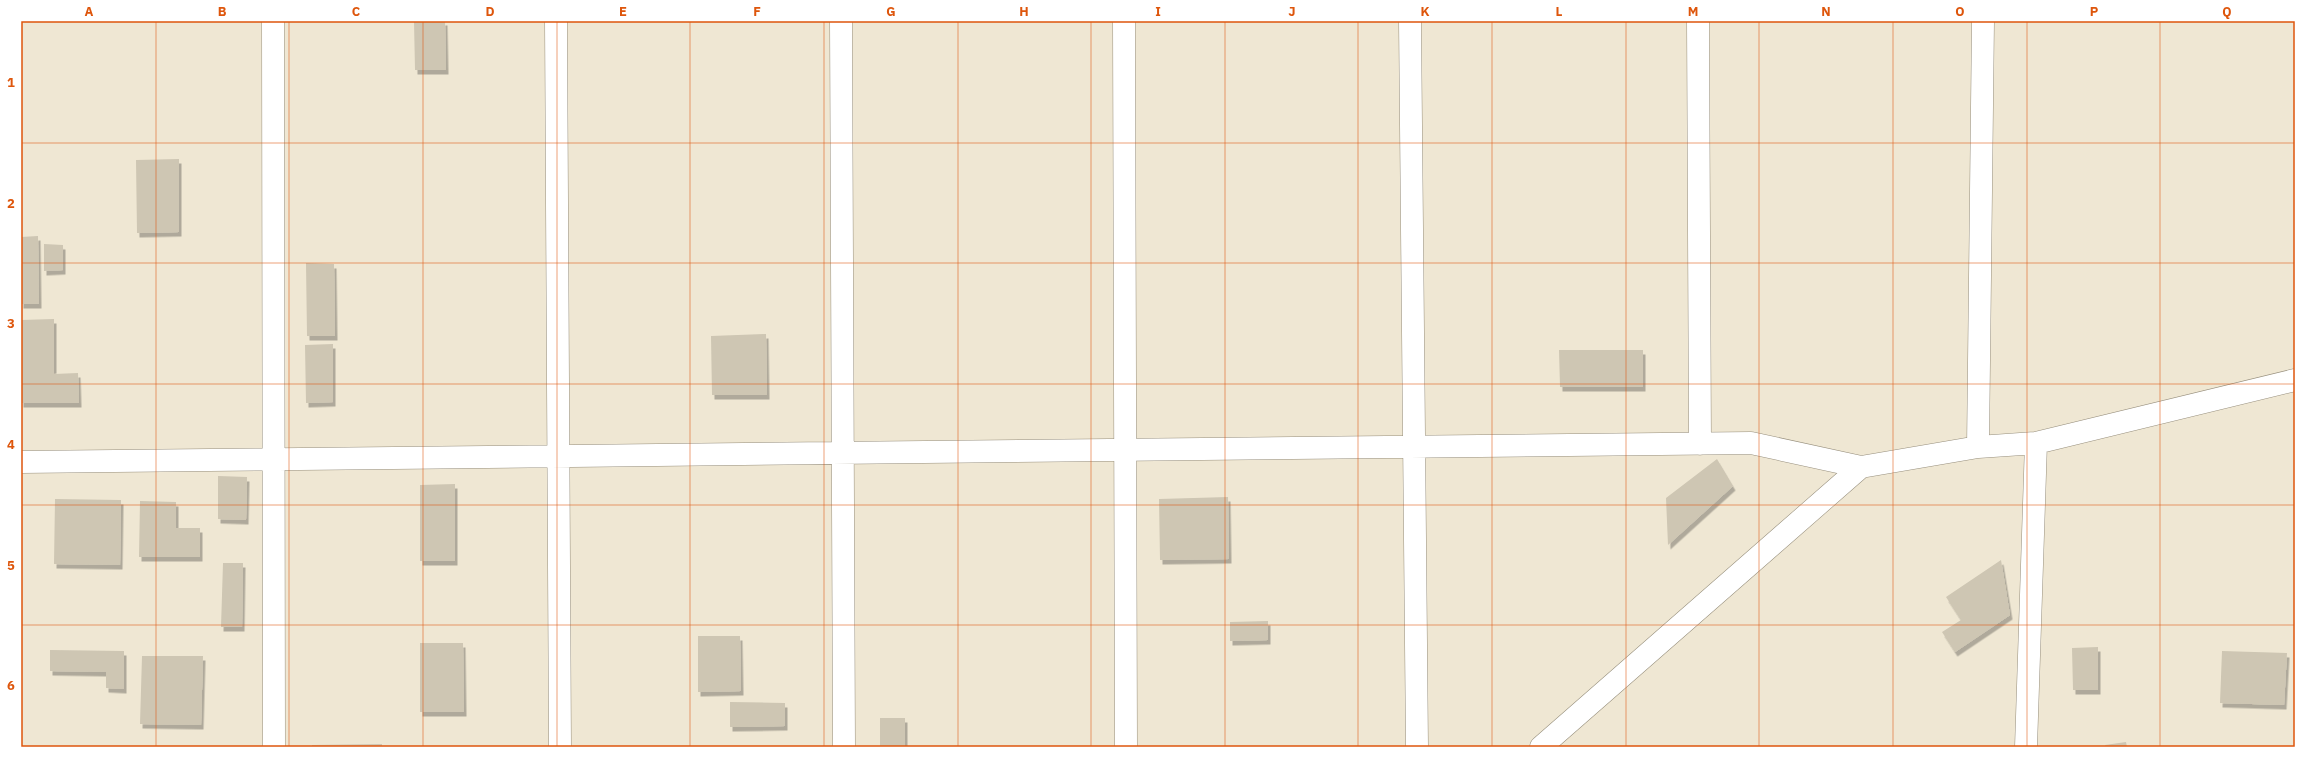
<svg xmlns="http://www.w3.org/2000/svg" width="2316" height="768" font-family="'IBM Plex Sans',sans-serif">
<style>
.building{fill:#cec6b3;filter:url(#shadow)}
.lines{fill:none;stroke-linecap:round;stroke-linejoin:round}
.minor-casing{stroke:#978f7d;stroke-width:23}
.minor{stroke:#fff;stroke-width:22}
.grid{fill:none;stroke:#de560c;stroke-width:1;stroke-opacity:0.55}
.neatline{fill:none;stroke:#de560c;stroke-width:1.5}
.grid-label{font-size:13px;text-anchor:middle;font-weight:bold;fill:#de560c}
</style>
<defs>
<filter id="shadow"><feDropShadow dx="2.5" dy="4.5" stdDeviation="0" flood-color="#0004"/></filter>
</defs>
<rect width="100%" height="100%" fill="#efe7d3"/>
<path class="building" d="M414,21H445L446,70H415Z
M179,159V232L137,233L136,160Z
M38,236L39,304H21V237Z
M44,244L63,245V270L44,271Z
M306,263L334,264L335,336H307Z
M54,319V374L78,373L79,403H21V320Z
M766,334L767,395H712L711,336Z
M333,344V402L306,403L305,345Z
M1559,350H1643V387H1560Z
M1717,459L1733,486L1668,545L1666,498Z
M218,476L247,477L246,520L218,519Z
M455,484V561H420V485Z
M1228,497L1229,559L1160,560L1159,499Z
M55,499L121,500L120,565L54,564Z
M140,501L176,502V528H200V557H139Z
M2001,560L2010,615L1955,652L1942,632L1961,620L1946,597Z
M223,563H243L242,627H221Z
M1268,621V640L1230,641V622Z
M698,636H740L741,691L698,692Z
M420,643H463L464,712H420Z
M2098,647V690H2073L2072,648Z
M50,650L124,651V689L106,688V672L50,671Z
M2222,651L2287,653L2284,705L2220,703Z
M142,656H203L201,725L140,724Z
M730,702L785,703V726L730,727Z
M880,718H905V747H880Z
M2126,742L2127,747H2106L2105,745Z
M382,744V747H312V745Z"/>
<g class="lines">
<g class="minor-casing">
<path id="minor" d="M273,21L274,747
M556,21L560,747
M841,21L844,747
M1124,21L1126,747
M1410,21L1417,747
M1698,21L1700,444
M1978,447L1983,21
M21,462L1751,443L1861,467
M1541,747L1861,467L1978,447L2036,443L2295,380
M2026,747L2036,443"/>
</g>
<use href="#minor" class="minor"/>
</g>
<path class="grid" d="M156,21V747M289,21V747M423,21V747M557,21V747M690,21V747M824,21V747M958,21V747M1091,21V747M1225,21V747M1358,21V747M1492,21V747M1626,21V747M1759,21V747M1893,21V747M2027,21V747M2160,21V747M21,143H2295M21,263H2295M21,384H2295M21,505H2295M21,625H2295"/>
<rect width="2316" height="768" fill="none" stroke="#ffffff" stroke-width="44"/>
<rect x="22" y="22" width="2272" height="724" class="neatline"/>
<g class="grid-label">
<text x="89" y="16">A</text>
<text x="222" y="16">B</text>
<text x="356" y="16">C</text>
<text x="490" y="16">D</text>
<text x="623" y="16">E</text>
<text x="757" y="16">F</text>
<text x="891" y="16">G</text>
<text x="1024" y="16">H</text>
<text x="1158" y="16">I</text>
<text x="1292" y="16">J</text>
<text x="1425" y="16">K</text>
<text x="1559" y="16">L</text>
<text x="1693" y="16">M</text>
<text x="1826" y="16">N</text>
<text x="1960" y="16">O</text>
<text x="2094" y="16">P</text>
<text x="2227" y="16">Q</text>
<text x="11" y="87">1</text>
<text x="11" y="208">2</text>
<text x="11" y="328">3</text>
<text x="11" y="449">4</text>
<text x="11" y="570">5</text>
<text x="11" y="690">6</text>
</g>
</svg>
